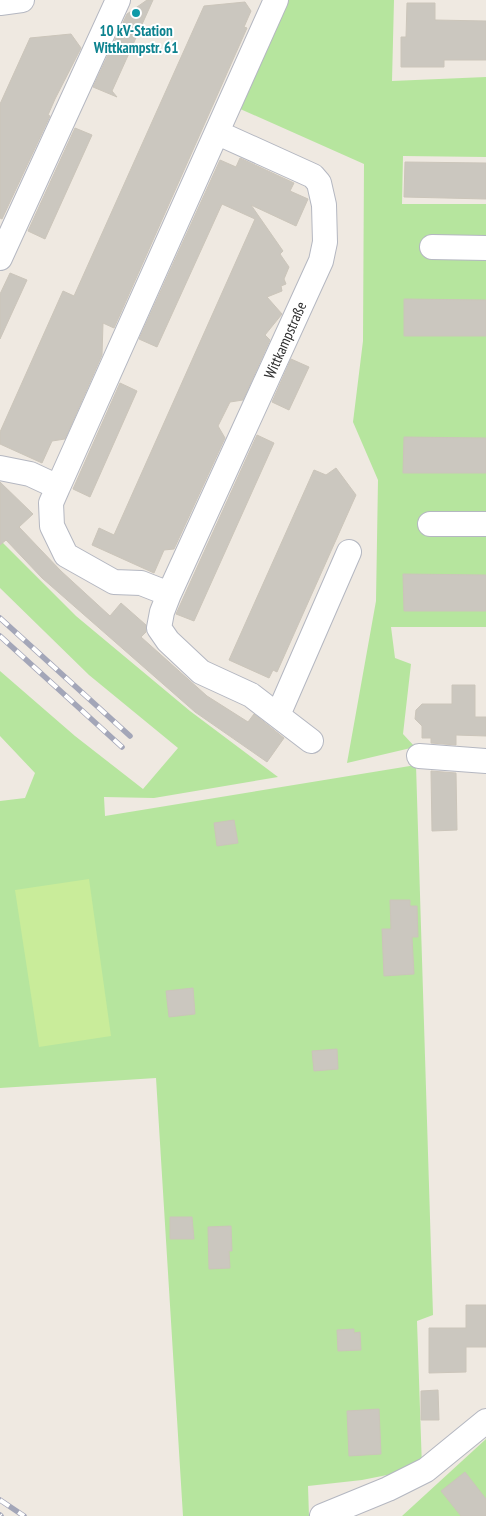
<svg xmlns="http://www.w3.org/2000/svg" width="486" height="1516" font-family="'PT Sans Narrow',sans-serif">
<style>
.green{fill:#b6e59e}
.pitch{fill:#c9ec9a}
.building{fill:#cbc7bf;stroke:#cbc5ba}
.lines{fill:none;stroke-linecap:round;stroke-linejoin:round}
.minor-casing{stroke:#b4b7c1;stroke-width:26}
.minor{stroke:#fff;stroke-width:24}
.rail-casing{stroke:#a3a6b8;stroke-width:5.5}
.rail{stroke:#fff;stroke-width:4;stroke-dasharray:11;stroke-linecap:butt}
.culture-dot{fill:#0f9aa8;stroke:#fff;stroke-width:2}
.labels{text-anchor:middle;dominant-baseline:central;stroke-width:4;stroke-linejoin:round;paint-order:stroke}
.culture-label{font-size:15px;font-weight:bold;fill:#0d838f;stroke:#fff}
.street-label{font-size:15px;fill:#2e2e2e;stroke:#fff}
</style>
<rect width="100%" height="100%" fill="#efe9e1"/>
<path class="green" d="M288,0H394L392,81L486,77V157L403,156L402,204H486V627H391L395,658L411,664L403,734L415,747L347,763L376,601L378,480L353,422L363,341L364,164L238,108Z
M0,540L76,616L190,711L278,777L154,798L104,797L105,816L416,765L433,1315L417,1321L422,1468L362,1480L308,1486L309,1516H183L156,1078L0,1088V801L25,798L35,773L0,736V671L75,736L143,789L178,748L89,675L0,588Z
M486,1439V1516H402Z"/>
<path class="pitch" d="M89,879L111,1036L39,1047L15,890Z"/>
<path class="building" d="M147,0H153L112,91L117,97L93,87L127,14Z
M245,2L251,11L244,27L247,28L114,328L103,323L102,355L65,439L52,441L42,463L0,444V432L63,291L74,296L204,6Z
M407,3H435V20L486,21V60H444V67H401V37H406Z
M71,34L81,48L55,99L48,115L50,116L2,219L0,218V104L30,38Z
M75,128L92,135L45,239L28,231Z
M240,158L294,183L290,191L308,199L296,226L251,205L283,251L280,254L289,267L284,279L286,284L281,286L282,291L267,297L282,314L265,335L270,340L243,400L230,402L218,426L225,438L174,549L164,550L154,573L92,545L99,528L114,535L255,219L222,204L157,347L139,339L220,160L236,167Z
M405,162L486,163V199L404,197Z
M10,273L27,280L0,339V294Z
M404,299L486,300V336H404Z
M291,359L309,367L289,410L272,402Z
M120,383L137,391L90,497L73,489Z
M257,435L274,443L194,621L176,614Z
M404,437L486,438V473H403Z
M336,468L356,495L277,672L273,670L269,678L229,660L314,470L326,475Z
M0,482L33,514L19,527L61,571L110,616L121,603L146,625V632L141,637L207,696L248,722L254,714L284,738L267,762L195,712L42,578L6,540L0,545Z
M403,574L486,575V611H404Z
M452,685H475V717H486V736L456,735V745L431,743V738H422V726L415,719L416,710L422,704H452Z
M431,771L456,773L457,830L432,831Z
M234,820L238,843L217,846L214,823Z
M390,900H410V906H417L418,937H412L414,974L384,976L382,929H391Z
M193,988L195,1014L169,1017L166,991Z
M337,1049L338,1069L314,1071L312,1051Z
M170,1217H192L194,1239H170Z
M231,1226L232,1251H229L230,1268L209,1269L208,1227Z
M466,1305H486V1347H466V1372L429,1373V1328H466Z
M354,1329V1333L360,1332L361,1350L338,1351L337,1330Z
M438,1390L439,1420H421V1391Z
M379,1409L381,1454L349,1456L347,1411Z
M465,1472L486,1499V1516H461L441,1491Z"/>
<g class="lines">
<g class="minor-casing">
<path id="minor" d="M0,3L22,0
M432,247L486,248
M0,258L118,0
M0,468L30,474L58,487L51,503L52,526L66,555L114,582L141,583L169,594L162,612L159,628L168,641L201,672L251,695L311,741
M58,487L276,0
M430,524H486
M169,594L321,261L325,242L324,205L319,183L313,176L218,133
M278,715L349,552
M419,756L486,761
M322,1516L388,1489L426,1470L486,1421"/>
</g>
<use href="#minor" class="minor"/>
<g class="rail-casing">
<path id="rail" d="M0,618L130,736
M0,636L122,747
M0,1500L24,1516
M0,1515L1,1516"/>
</g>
<use href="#rail" class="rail"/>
</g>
<circle class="culture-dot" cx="136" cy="13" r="5"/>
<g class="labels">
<g class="culture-label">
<text x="136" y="30">10 kV-Station<tspan x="136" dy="17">Wittkampstr. 61</tspan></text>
</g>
<g class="street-label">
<text transform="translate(285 340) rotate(-66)">Wittkampstraße</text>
</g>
</g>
</svg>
